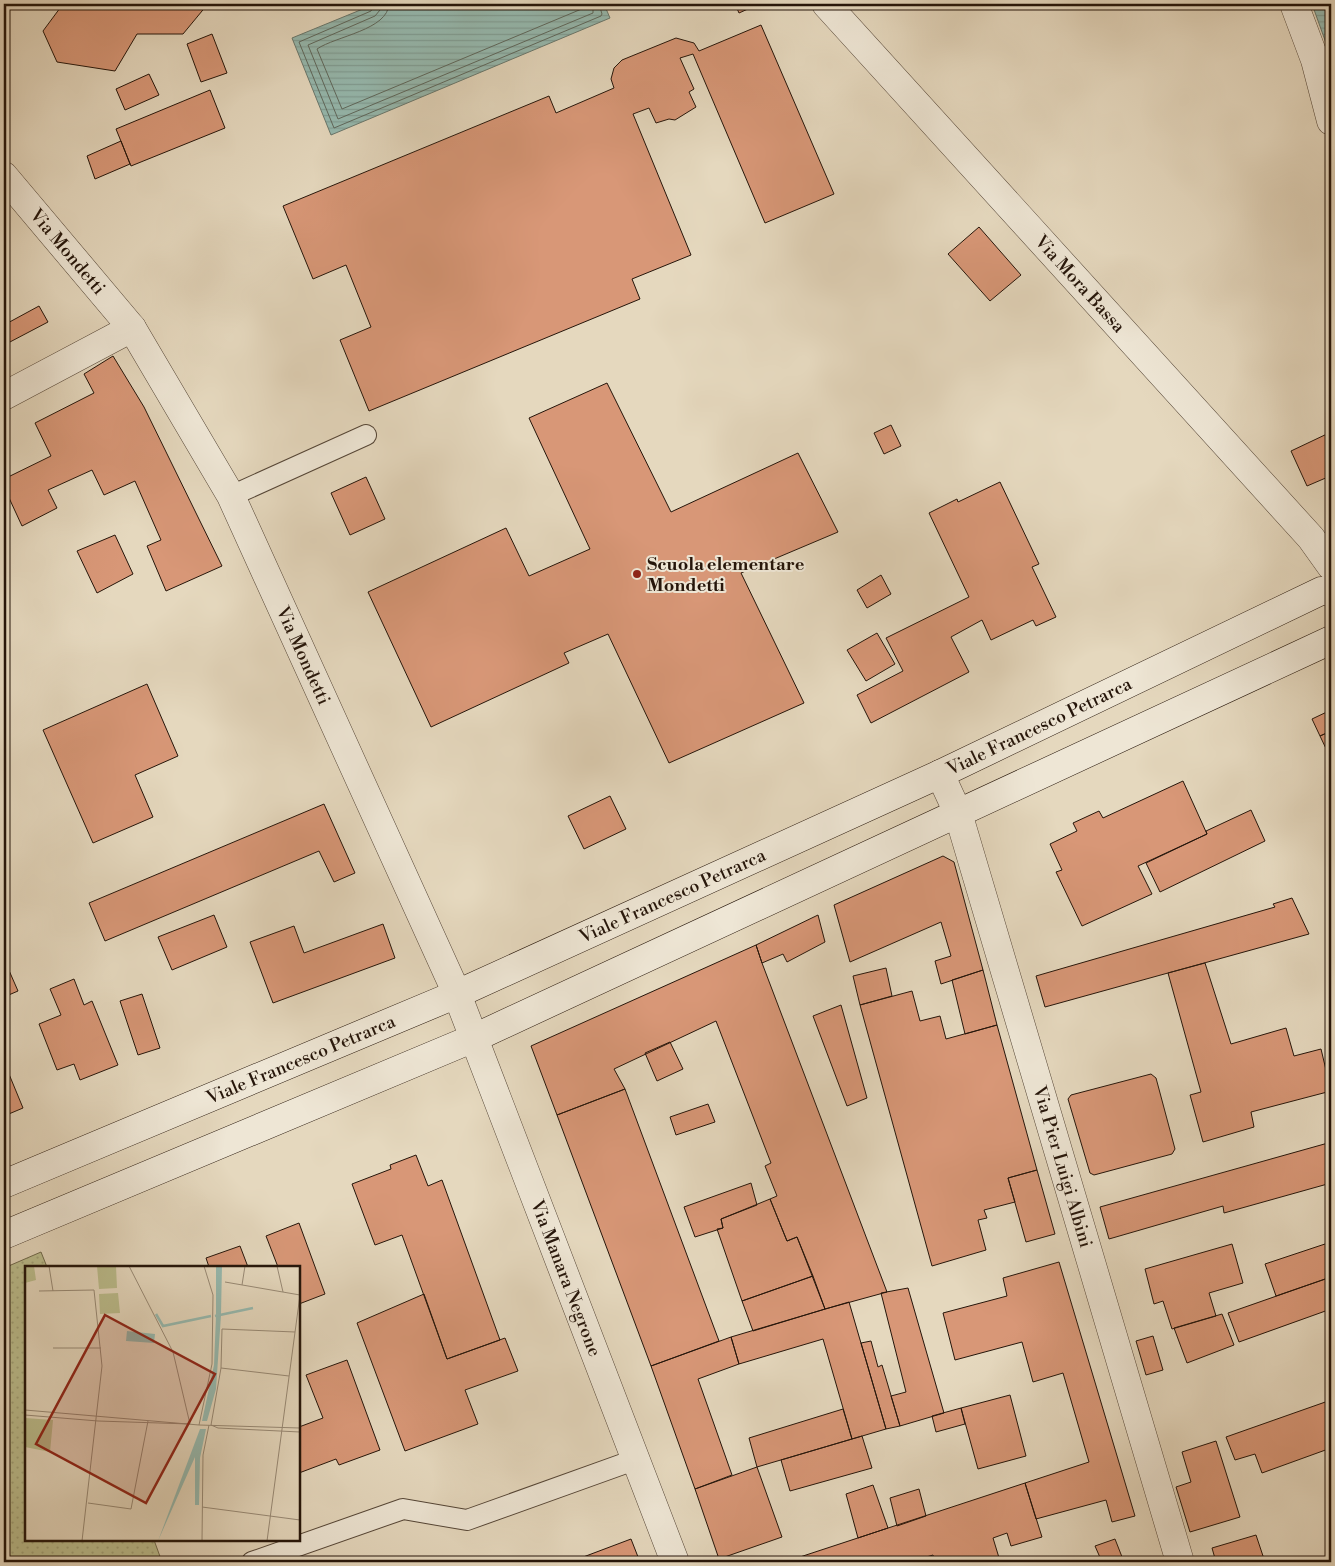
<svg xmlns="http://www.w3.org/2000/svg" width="1335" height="1566" font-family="'Libre Bodoni',serif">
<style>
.park{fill:url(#park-dots);stroke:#70694c}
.water{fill:url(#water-rules);stroke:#69786e}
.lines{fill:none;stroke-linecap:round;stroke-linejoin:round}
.shore{stroke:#5e685d;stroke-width:1}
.building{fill:#d89777;stroke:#25150a}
.lane-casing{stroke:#554637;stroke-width:22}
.street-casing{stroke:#554637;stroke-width:29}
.secondary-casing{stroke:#25150a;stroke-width:29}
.lane{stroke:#eee6d5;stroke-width:20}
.street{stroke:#eee6d5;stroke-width:28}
.secondary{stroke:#eee6d5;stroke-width:28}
.poi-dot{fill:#8f2418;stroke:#eee6d5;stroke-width:2}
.labels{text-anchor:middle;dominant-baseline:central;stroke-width:4;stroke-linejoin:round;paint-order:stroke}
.street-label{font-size:18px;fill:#25150a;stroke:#eee6d5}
.poi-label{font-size:18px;font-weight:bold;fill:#25150a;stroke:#eee6d5;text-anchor:start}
.inset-river{fill:none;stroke:#96bab0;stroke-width:2.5}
.inset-road{fill:none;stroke:#988a76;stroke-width:1}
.view{fill:#8f2418;fill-opacity:0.15;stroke:#8f2418;stroke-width:2.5}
.inset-edge{fill:none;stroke:#25150a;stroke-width:2.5}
</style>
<defs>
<pattern id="park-dots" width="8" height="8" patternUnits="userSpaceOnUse" patternTransform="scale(1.25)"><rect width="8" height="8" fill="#bbbd8d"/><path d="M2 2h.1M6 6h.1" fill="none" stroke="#a1a278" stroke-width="1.8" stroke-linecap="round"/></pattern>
<pattern id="water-rules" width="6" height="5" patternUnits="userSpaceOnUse" patternTransform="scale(1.25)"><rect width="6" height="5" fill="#96bab0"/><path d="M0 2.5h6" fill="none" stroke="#819f96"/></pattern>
</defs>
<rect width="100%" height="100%" fill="#e5d8be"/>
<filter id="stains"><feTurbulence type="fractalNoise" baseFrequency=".004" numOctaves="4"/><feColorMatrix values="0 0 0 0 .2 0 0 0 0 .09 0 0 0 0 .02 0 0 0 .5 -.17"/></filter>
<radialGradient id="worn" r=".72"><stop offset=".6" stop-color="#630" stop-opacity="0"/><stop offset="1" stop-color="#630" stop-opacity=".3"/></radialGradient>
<path class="park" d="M41,1252L47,1267H26V1540H154L162,1562H4V1268Z"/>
<path class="water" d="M375,4H604L610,18L331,135L292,38Z
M1312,4H1331V57Z"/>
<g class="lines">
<path class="shore" d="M375,4L371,11L299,42L334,128L601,16L602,14L599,4
M381,4L380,10L375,16L308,45L338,119L593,13V4
M389,4C388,30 336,36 317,49L342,109L584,8L586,4"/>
</g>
<path class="building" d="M63,4H207V5L183,34H137L115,71L57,62L43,31Z
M735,4H759L739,13Z
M761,25L834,194L765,223L693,54L680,58L694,89L689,92L696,107L675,120L669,119L656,123L649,108L633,114L691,255L632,279L640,299L369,411L340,340L371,327L346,265L313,279L283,206L549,96L556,113L614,88L611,79L614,68L622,60L676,38L694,43L699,51Z
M212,34L227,73L201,82L187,44Z
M149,74L159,95L125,110L116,89Z
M210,90L225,128L131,166L116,129Z
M121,141L130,164L95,179L87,156Z
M979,227L1021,275L990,301L948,254Z
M39,306L48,322L8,343L4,335V325Z
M113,356L144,407L222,566L166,591L147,546L161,540L135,481L104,495L92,470L48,490L57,508L22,526L4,487V479L51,456L35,423L94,393L84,374Z
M607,383L671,512L798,453L838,532L741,573L804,703L669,763L608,634L564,653L569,663L431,727L368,592L506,528L529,576L590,549L529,418Z
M891,425L901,446L884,454L874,433Z
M1329,433L1331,484L1328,477L1307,486L1291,451Z
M366,477L385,519L350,535L331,493Z
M1000,482L1039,564L1032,567L1056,617L1036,626L1033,620L991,640L982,620L951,637L969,672L871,723L857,695L903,671L886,638L969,597L929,513L957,499L958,502Z
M115,535L133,574L97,593L77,551Z
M881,575L891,594L867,608L857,590Z
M877,633L895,664L866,681L847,650Z
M147,684L178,756L135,775L153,817L93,843L43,730Z
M1331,710V731L1320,736L1312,719Z
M1331,731V759L1320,736Z
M1183,781L1207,834L1138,866L1152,894L1082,926L1056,872L1062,870L1050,844L1077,831L1073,823L1099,811L1103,818Z
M610,796L626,829L584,849L568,816Z
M324,804L355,873L334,882L319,851L105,941L89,903Z
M1251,810L1265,841L1160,892L1146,863L1207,834L1206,831Z
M943,856L954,862L983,970L941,984L935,961L951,956L941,922L850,962L834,905Z
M1292,898L1309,934L1045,1007L1036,976L1275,907L1273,904Z
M214,915L227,947L172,970L158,937Z
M818,915L825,942L787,962L783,954L762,963L756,945Z
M383,924L395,958L273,1003L250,942L294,926L304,953Z
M756,945L762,963L887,1292L825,1309L797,1237L787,1241L770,1199L777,1196L765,1166L771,1163L716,1021L614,1069L625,1089L557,1115L531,1046Z
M4,959L18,991L4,997Z
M1205,963L1231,1044L1286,1028L1294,1056L1321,1049L1331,1091L1251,1112L1254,1127L1203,1142L1190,1095L1201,1092L1168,973Z
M886,968L892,996L860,1005L853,976Z
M983,970L997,1025L965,1034L952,980Z
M74,979L84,1005L92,1001L118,1065L80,1080L74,1064L57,1070L39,1024L61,1015L50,989Z
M912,991L920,1021L940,1016L946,1039L997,1025L1037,1170L1008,1178L1015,1202L984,1210L987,1218L978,1220L986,1250L932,1266L860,1005Z
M142,994L160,1048L138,1055L120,1001Z
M841,1005L867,1098L847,1106L813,1016Z
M670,1042L683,1069L657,1081L645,1053Z
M4,1062L23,1108L4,1116Z
M1151,1074L1156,1078L1175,1149L1172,1154L1094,1175L1090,1173L1068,1099L1071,1095Z
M625,1089L719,1341L651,1366L557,1115Z
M708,1104L715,1122L676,1135L670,1117Z
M1328,1143L1331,1152V1183L1224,1213L1223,1206L1109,1239L1100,1207Z
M416,1155L428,1186L442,1180L500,1340L447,1359L402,1235L375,1245L352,1184L391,1169L390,1165Z
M1037,1170L1055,1234L1026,1242L1008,1178Z
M751,1183L757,1205L721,1219L723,1228L695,1237L684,1207Z
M770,1199L787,1241L797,1237L813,1276L742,1301L717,1229L723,1228L721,1219Z
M299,1223L325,1294L299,1304V1267H278L266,1236Z
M1331,1242V1277L1276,1296L1265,1264Z
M1232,1244L1243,1283L1209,1293L1216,1316L1172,1329L1163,1301L1154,1304L1145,1269Z
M240,1246L248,1267H209L206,1258Z
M1059,1262L1135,1516L1112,1522L1106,1500L1036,1519L1025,1483L1089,1462L1063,1373L1033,1382L1022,1342L955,1360L943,1313L1007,1296L1003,1278Z
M813,1276L825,1309L753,1331L742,1301Z
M1331,1277V1309L1239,1342L1228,1313Z
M908,1288L944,1413L900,1426L891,1396L906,1392L881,1293Z
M424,1294L447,1359L505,1338L518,1371L465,1390L478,1424L405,1451L357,1323Z
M849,1302L886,1429L852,1439L823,1339L739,1364L731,1337Z
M1222,1314L1234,1345L1187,1363L1174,1328Z
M1153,1336L1163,1370L1146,1375L1136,1341Z
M731,1337L739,1364L698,1379L732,1475L695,1489L651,1366Z
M871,1341L878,1367L882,1365L900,1426L886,1429L861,1343Z
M347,1360L380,1450L339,1465L336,1459L299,1473V1427L323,1418L306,1375Z
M1010,1395L1026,1456L978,1469L961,1408Z
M1331,1400V1448L1262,1473L1255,1454L1235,1460L1226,1437Z
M961,1408L965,1424L936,1432L932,1416Z
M843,1409L852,1439L757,1467L749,1438Z
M862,1436L872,1468L790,1491L781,1460Z
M1216,1441L1240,1517L1190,1532L1176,1487L1191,1482L1182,1452Z
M757,1467L782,1537L719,1559L695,1489Z
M1025,1483L1042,1537L1011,1546L1007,1533L993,1538L1000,1561L1006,1559V1562H935L933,1555L910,1562H805L803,1556Z
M873,1485L888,1528L858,1538L846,1494Z
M919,1489L926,1516L897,1526L890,1498Z
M1256,1535L1265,1562H1216L1212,1548Z
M631,1539L640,1562H570Z
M1115,1539L1124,1562H1102L1095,1546Z
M803,1556L805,1562H785Z"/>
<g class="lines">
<g class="lane-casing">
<path id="lane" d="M231,496L366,435
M252,1562L403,1509L467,1520L637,1459"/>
</g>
<g class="street-casing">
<g id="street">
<path id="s1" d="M826,4L1311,538L1331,566"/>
<path d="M1294,4L1315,60L1331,121"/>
<path id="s2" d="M4,176L132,328L231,496L457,994L675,1562"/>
<path d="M4,396L132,328"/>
<path id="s3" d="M940,774L958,813L1180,1562"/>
</g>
</g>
<g class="secondary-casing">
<g id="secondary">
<path id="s4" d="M4,1184L457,994L940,774L1321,591H1331"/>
<path d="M4,1235L474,1038L1331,640"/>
</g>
</g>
<use href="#lane" class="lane"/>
<use href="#street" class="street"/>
<use href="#secondary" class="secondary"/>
</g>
<circle class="poi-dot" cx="637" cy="574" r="5"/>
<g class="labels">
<g class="street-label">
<text stroke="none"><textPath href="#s2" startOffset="99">Via Mondetti</textPath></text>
<text stroke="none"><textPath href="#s1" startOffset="378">Via Mora Bassa</textPath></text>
<text stroke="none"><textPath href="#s2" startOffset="569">Via Mondetti</textPath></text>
<text stroke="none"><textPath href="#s4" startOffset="1132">Viale Francesco Petrarca</textPath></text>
<text stroke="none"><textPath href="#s4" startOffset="728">Viale Francesco Petrarca</textPath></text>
<text stroke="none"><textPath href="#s4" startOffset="322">Viale Francesco Petrarca</textPath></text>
<text stroke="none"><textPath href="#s3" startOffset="412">Via Pier Luigi Albini</textPath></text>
<text stroke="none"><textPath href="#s2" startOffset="1245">Via Manara Negrone</textPath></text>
</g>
<g class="poi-label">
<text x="647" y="564">Scuola elementare<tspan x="647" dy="21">Mondetti</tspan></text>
</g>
</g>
<g transform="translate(25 1266)">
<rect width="275" height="275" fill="#e5d8be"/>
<path d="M0,0H9L11,14L0,17ZM72,0H91L92,22L74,23ZM93,27L95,47L75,48L74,28Z" fill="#bbbd8d"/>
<path d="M0,152L28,154L25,186L0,181Z" fill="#bbbd8d"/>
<path d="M191,0H197L196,48L191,49ZM196,49L191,123L182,155H177L189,99L191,50ZM102,65L130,68L129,77L101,75ZM175,163H181L175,192L174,239H170V191L133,275Z" fill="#96bab0"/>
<path class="inset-river" d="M131,48L138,60L186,50M190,50L228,42"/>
<path class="inset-road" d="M24,0L28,25M104,0L148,86L165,158M252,0L258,26M200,16L275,29M217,19L220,0M14,25L69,24L77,100L57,275M28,82H76M196,102L264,110M0,144L174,159L275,162M0,149L73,155L165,158M174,159L187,98L188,29L179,0M186,159L196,102L197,63L270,66M186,159L193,162L275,166M63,237L106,243L123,155M177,241L275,254M177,275L178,189L184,159M242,275L275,29"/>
<path class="view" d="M80,49L190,108L121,237L11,178Z"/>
<rect width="275" height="275" class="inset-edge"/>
</g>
<rect width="1335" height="1566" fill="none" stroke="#e5d8be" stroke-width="20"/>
<rect x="5" y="5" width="1325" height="1556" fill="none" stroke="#25150a" stroke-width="2.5"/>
<rect x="10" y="10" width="1315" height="1546" fill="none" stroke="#25150a"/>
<rect width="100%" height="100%" filter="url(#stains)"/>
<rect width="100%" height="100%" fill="url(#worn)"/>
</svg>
